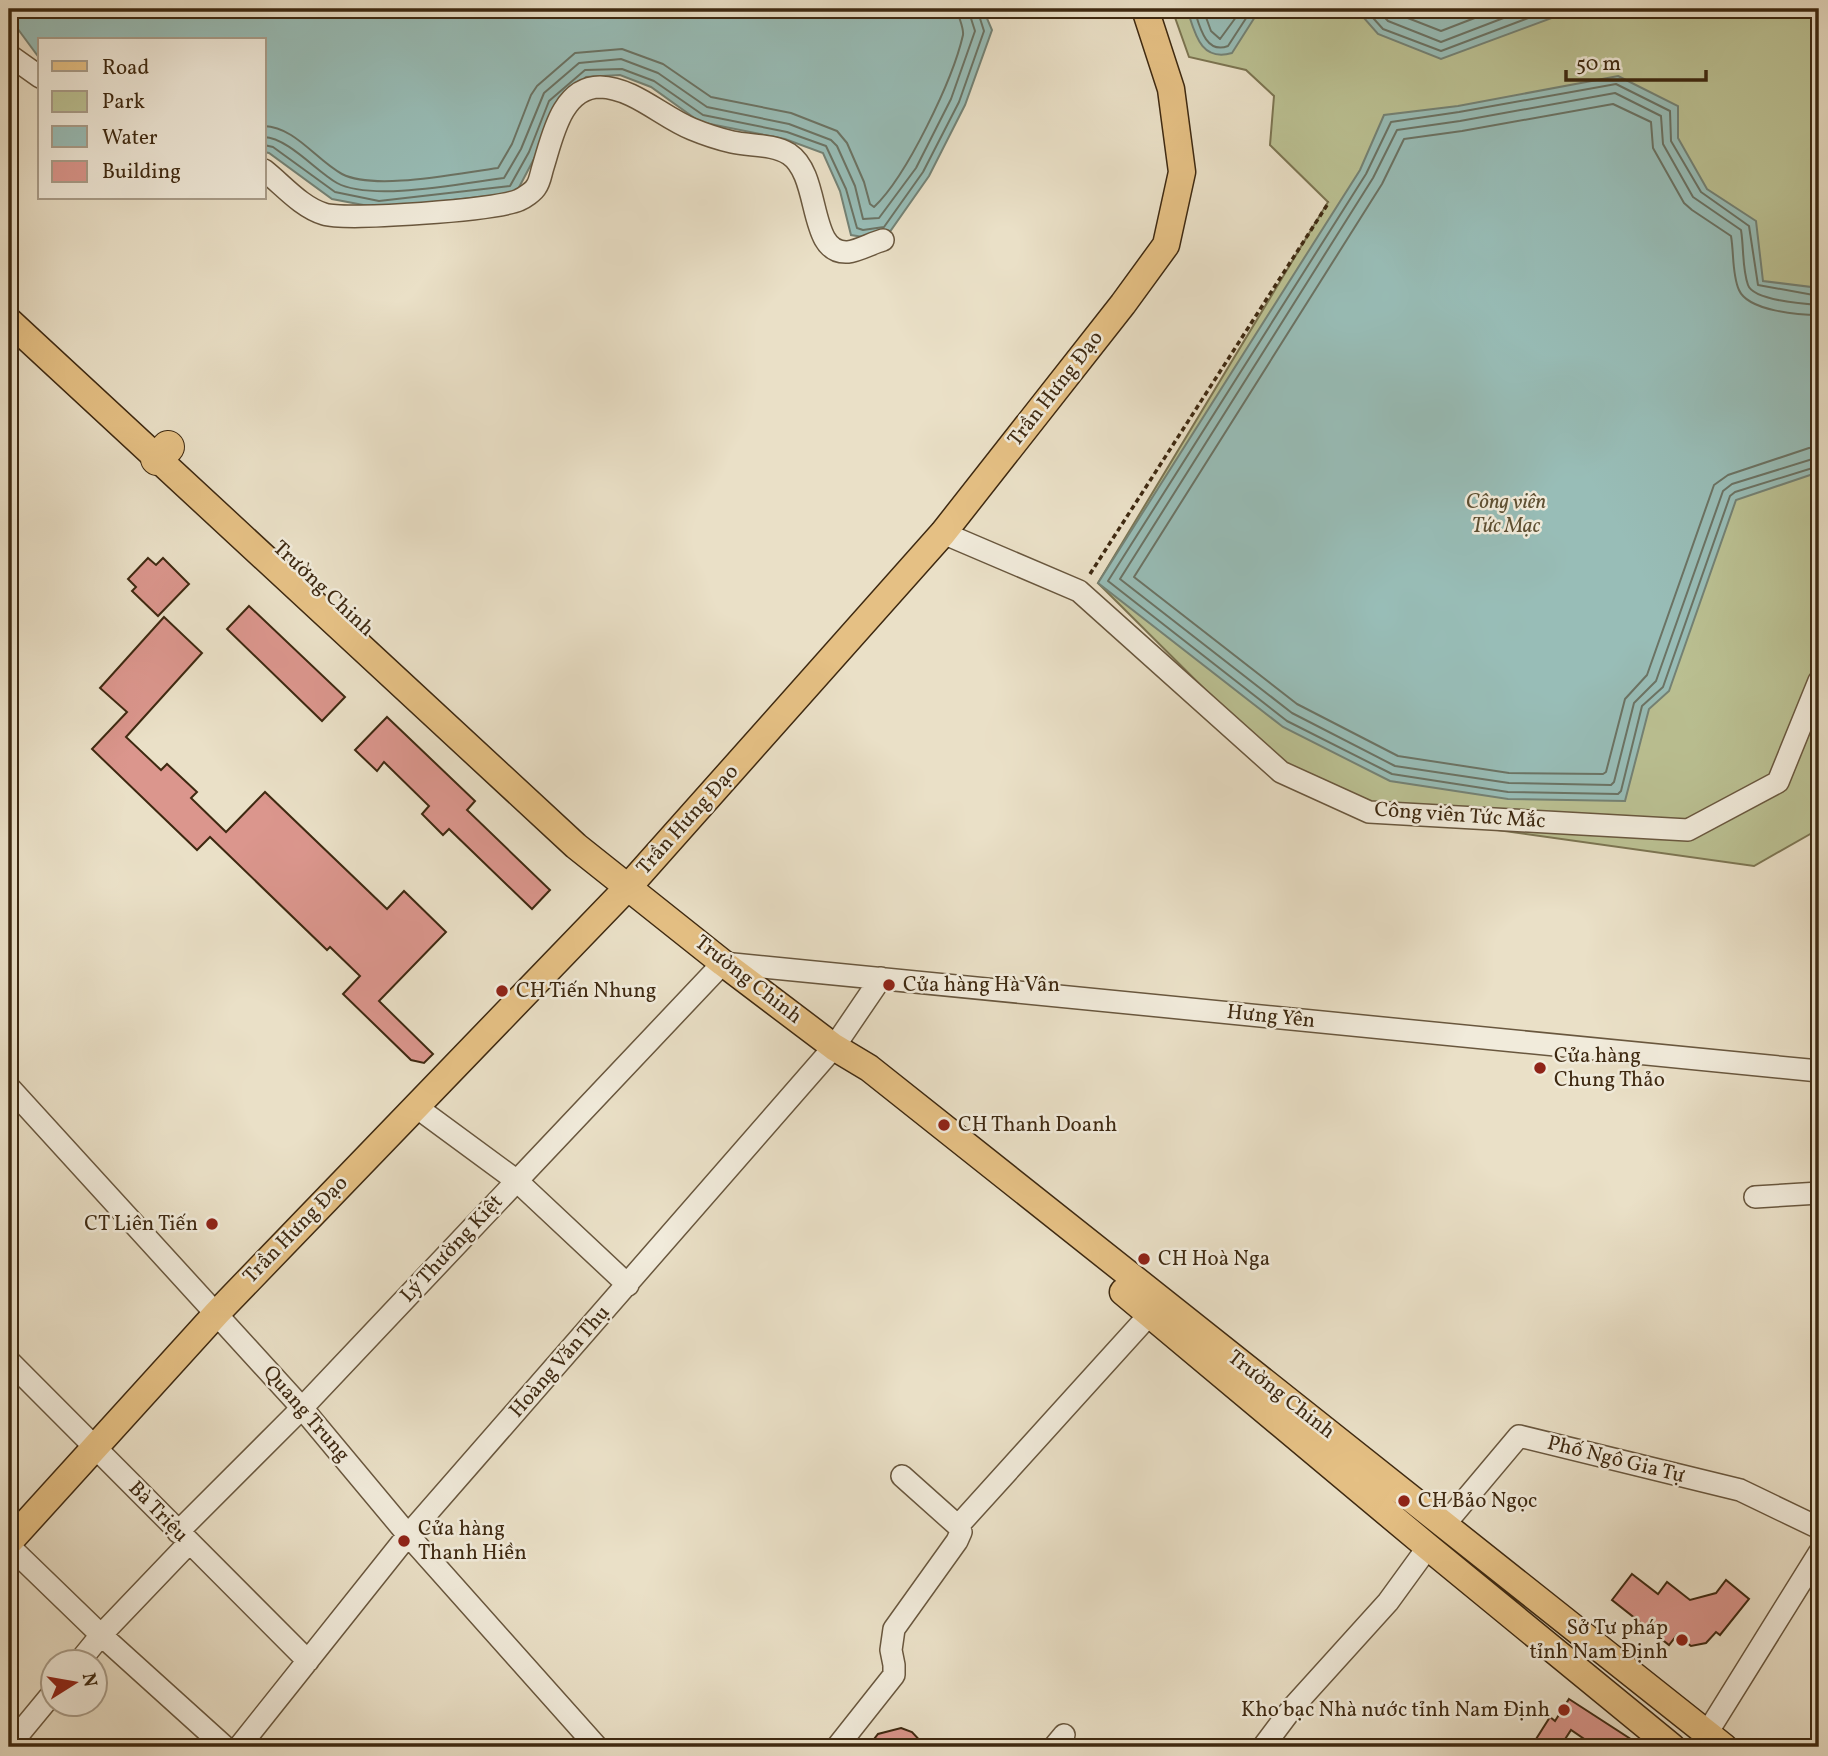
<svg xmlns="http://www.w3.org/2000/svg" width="1828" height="1756" font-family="Vollkorn,serif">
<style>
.green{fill:#bbc193;stroke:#7c7552;stroke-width:2}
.water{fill:#98bdb7;stroke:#748275;stroke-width:2}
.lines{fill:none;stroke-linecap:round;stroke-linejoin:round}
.shore{stroke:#6b7364;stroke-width:2}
.building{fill:#db968d;stroke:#3e2911;stroke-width:2}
.minor-casing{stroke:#69573e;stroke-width:24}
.major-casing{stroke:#3e2911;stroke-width:29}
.highway-casing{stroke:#3e2911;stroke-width:34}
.path{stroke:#3e2911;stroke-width:3.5;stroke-dasharray:5 3.5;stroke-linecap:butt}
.minor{stroke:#f1ebdb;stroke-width:21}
.major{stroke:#e5c084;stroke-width:26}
.highway{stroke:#e5c084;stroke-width:32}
.poi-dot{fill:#8f2418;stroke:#f1ebdb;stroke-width:2.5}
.labels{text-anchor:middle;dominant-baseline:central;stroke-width:5;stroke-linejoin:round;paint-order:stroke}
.street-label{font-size:21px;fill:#3e2911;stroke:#f1ebdb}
.park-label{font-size:21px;font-style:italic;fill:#5d4f32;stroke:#f1ebdb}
.poi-label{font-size:21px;fill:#3e2911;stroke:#f1ebdb;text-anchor:start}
</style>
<rect width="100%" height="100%" fill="#eae0c7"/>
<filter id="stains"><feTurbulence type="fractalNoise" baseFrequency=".00286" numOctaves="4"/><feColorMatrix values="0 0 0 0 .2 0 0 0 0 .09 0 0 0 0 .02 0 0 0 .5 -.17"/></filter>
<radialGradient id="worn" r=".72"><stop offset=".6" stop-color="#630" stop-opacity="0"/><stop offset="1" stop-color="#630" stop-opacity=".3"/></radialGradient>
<path class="green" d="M1172,9H1819V829L1754,866L1369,812L1294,778L1098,583L1328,202L1270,145L1274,96L1246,70L1189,57Z"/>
<path class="water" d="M9,9H983L992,30L965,105L929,176L889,233L863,237L851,235L840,191L823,153L785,139L700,122L651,87L620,75L586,77L555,105L536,155L516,193L379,208L332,199L269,153L264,152V40H40V59L9,17Z
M1187,9H1260L1232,53C1200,62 1195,33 1187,9Z
M1356,9H1576L1441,59L1378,34Z
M1618,76L1678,106V138L1707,189L1756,221L1763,281L1819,288V472L1736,500L1669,691L1649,709L1625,801L1508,799L1390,781L1283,727L1098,583L1360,170L1384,115L1458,106Z"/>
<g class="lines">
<path class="shore" d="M1194,9C1199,24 1205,55 1228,46L1252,9
M1203,9L1211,31L1220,39L1242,9
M1365,9L1383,29L1441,51L1552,9
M1377,9L1388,21L1441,42L1527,9
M1391,9L1395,13L1441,31L1498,9
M264,126C295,127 316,160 342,174C375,191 459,173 498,168L512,144L531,95L537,86L575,53L622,49L663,64L711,97L791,113L837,131L847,143L864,182L870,204L874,207C907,176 953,79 963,35C964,27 958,17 957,9
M264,137C288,138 316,171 337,183C372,202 464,183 504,178L521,149L544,93L579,63L621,59L658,73L707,107L789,124L831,140L837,146L855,186L863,219L879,218L916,168L951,99L975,31L968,9
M264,145L273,147L335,192L379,201L510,186L529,152L549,101L585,70L622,69L654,81L703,115L787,132L826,146L846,189L857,228L863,230L884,227L923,172L959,102L984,31L977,9
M1819,296L1758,285L1749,226L1701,192L1671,141L1670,111L1616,84L1459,112L1391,122L1366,174L1108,581L1287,721L1392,774L1508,792L1618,794L1621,791L1642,706L1663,687L1730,496L1735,492L1819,466
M1819,305C1804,304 1753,300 1748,285C1742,268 1744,248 1741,230L1693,197L1663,144L1661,116L1615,93L1460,121L1397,130L1373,178L1120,579L1292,713L1395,766L1509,783L1611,785L1614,782L1634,703L1656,681L1723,491L1732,484L1819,457
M1819,315C1799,315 1748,311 1739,290C1732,275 1734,253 1731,236L1692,210L1684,203L1653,148L1651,122L1613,104L1462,131L1404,139L1382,184L1134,577L1297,704L1398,756L1509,773L1603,774L1606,772L1625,699L1647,675L1714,485L1728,475L1809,448L1819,447"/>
</g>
<path class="building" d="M148,558L156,565L163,558L189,584L158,616L132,591L136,587L128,579Z
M249,606L345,697L322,721L227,629Z
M164,617L202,653L126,737L161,770L167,764L197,792L191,798L226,832L265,792L387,909L404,891L446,932L379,1001L433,1054L424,1063L411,1060L343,994L360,976L330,947L327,950L210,837L197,850L92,749L127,712L100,688Z
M387,717L475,801L467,810L550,890L532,909L449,829L443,835L422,814L429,806L384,762L377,771L355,750Z
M1632,1574L1658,1594L1667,1582L1690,1600L1716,1593L1726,1580L1749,1599L1720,1635L1716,1632L1706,1643L1691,1646L1677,1635L1669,1645L1612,1600Z
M1569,1699L1643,1747H1596L1571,1730L1560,1747H1531L1550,1717L1555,1721Z
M901,1728L912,1732L926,1747H868L878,1734Z"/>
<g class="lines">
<g class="minor-casing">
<path id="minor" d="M9,55L40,77
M264,170C283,185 301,207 324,214C346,221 498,210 519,200C524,198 534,191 536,187C540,182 541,173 543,167C552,139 561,87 600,87C634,88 662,117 692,129C704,134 719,139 732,142C750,146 773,144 789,154C822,176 807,255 848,252C858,251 872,243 883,240
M943,533L1079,591L1281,772L1369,812L1688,830L1778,782L1819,681
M9,1087L302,1408L408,1535L597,1747
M415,1106L517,1181L628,1285
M1755,1197L1819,1193
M9,1361L308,1661
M1445,1524L1519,1436L1740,1490L1819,1528
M958,1526L1150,1314
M178,1532L302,1408L723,963L1819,1071
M9,1546L101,1635L225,1747
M79,1662L101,1635L189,1543
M9,1746L52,1694
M239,1747L408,1535L834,1047L881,978
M837,1747L894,1675V1665L891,1650L894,1629L957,1541L961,1532L958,1526L902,1476
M1054,1747L1064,1735
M1263,1747L1293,1707L1388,1602L1428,1547
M1703,1747L1707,1733L1819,1553"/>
</g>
<g class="major-casing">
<path id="major" d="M9,321L576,846L723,963L834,1047L869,1068L1724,1747
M1123,1292L1428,1547L1672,1747
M9,1542L217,1313L629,886L943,533L1123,304L1166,245L1182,172L1171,89L1145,9"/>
</g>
<g class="highway-casing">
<path id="highway" d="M157,459L168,447"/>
</g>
<path class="path" d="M1090,574L1329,202"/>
<use href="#minor" class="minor"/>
<use href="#major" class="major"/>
<use href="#highway" class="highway"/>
</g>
<g class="poi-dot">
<circle cx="889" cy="985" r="7"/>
<circle cx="502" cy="991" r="7"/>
<circle cx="1540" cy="1068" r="7"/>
<circle cx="944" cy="1125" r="7"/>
<circle cx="212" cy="1224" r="7"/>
<circle cx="1144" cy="1259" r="7"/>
<circle cx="1404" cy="1501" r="7"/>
<circle cx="404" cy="1541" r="7"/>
<circle cx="1682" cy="1640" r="7"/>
<circle cx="1564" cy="1710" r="7"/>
</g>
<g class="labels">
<g class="street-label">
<text transform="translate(1056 389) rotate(-52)">Trần Hưng Đạo</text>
<text transform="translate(323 589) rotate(43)">Trường Chinh</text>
<text transform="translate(1460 816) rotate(4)">Công viên Tức Mắc</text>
<text transform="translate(688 820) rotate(-48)">Trần Hưng Đạo</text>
<text transform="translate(748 980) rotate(38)">Trường Chinh</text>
<text transform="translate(1271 1017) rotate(6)">Hưng Yên</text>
<text transform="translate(296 1230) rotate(-46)">Trần Hưng Đạo</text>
<text transform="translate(452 1249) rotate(-47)">Lý Thường Kiệt</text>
<text transform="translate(560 1362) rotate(-49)">Hoàng Văn Thụ</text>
<text transform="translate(1281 1395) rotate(38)">Trường Chinh</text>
<text transform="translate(306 1414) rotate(49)">Quang Trung</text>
<text transform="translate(1616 1460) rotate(14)">Phố Ngô Gia Tự</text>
<text transform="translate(158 1512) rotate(46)">Bà Triệu</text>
</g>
<g class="park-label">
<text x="1506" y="502">Công viên<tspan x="1506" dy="24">Tức Mạc</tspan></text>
</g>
<g class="poi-label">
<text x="903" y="985">Cửa hàng Hà Vân</text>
<text x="516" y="991">CH Tiến Nhung</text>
<text x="1554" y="1056">Cửa hàng<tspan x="1554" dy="24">Chung Thảo</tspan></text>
<text x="958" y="1125">CH Thanh Doanh</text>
<text x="198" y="1224" text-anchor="end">CT Liên Tiến</text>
<text x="1158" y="1259">CH Hoà Nga</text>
<text x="1418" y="1501">CH Bảo Ngọc</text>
<text x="418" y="1529">Cửa hàng<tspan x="418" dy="24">Thanh Hiền</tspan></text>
<text x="1668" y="1628" text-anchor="end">Sở Tư pháp<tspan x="1668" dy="24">tỉnh Nam Định</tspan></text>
<text x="1550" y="1710" text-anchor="end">Kho bạc Nhà nước tỉnh Nam Định</text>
</g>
</g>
<rect width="1828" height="1756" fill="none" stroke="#eae0c7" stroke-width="35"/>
<rect x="10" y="10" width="1807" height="1735" fill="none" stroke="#3e2911" stroke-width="3.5"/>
<rect x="18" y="18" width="1793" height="1721" fill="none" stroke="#3e2911" stroke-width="2"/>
<rect x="38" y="38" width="228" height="161" fill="#f1ebdb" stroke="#a99d8a" stroke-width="2"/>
<rect x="52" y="61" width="35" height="10" fill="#e5c084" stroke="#a99d8a" stroke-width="2"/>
<text x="102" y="74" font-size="21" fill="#3e2911">Road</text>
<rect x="52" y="91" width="35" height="21" fill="#bbc193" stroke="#a99d8a" stroke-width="2"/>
<text x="102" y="108" font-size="21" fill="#3e2911">Park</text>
<rect x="52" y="126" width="35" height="21" fill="#98bdb7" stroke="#a99d8a" stroke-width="2"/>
<text x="102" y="144" font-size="21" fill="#3e2911">Water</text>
<rect x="52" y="161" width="35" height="21" fill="#db968d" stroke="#a99d8a" stroke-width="2"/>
<text x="102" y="178" font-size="21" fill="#3e2911">Building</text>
<g transform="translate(74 1683) rotate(79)"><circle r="33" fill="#f1ebdb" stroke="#a99d8a" stroke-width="2"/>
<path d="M0-5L12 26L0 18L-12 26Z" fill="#8f2418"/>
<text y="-10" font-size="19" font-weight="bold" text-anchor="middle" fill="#3e2911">N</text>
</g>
<path d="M1566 70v10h140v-10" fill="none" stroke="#3e2911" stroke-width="3.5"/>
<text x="1576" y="70" font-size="21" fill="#3e2911" stroke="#f1ebdb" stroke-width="5" paint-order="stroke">50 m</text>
<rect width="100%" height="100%" filter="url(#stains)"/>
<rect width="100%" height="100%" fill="url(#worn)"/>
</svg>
